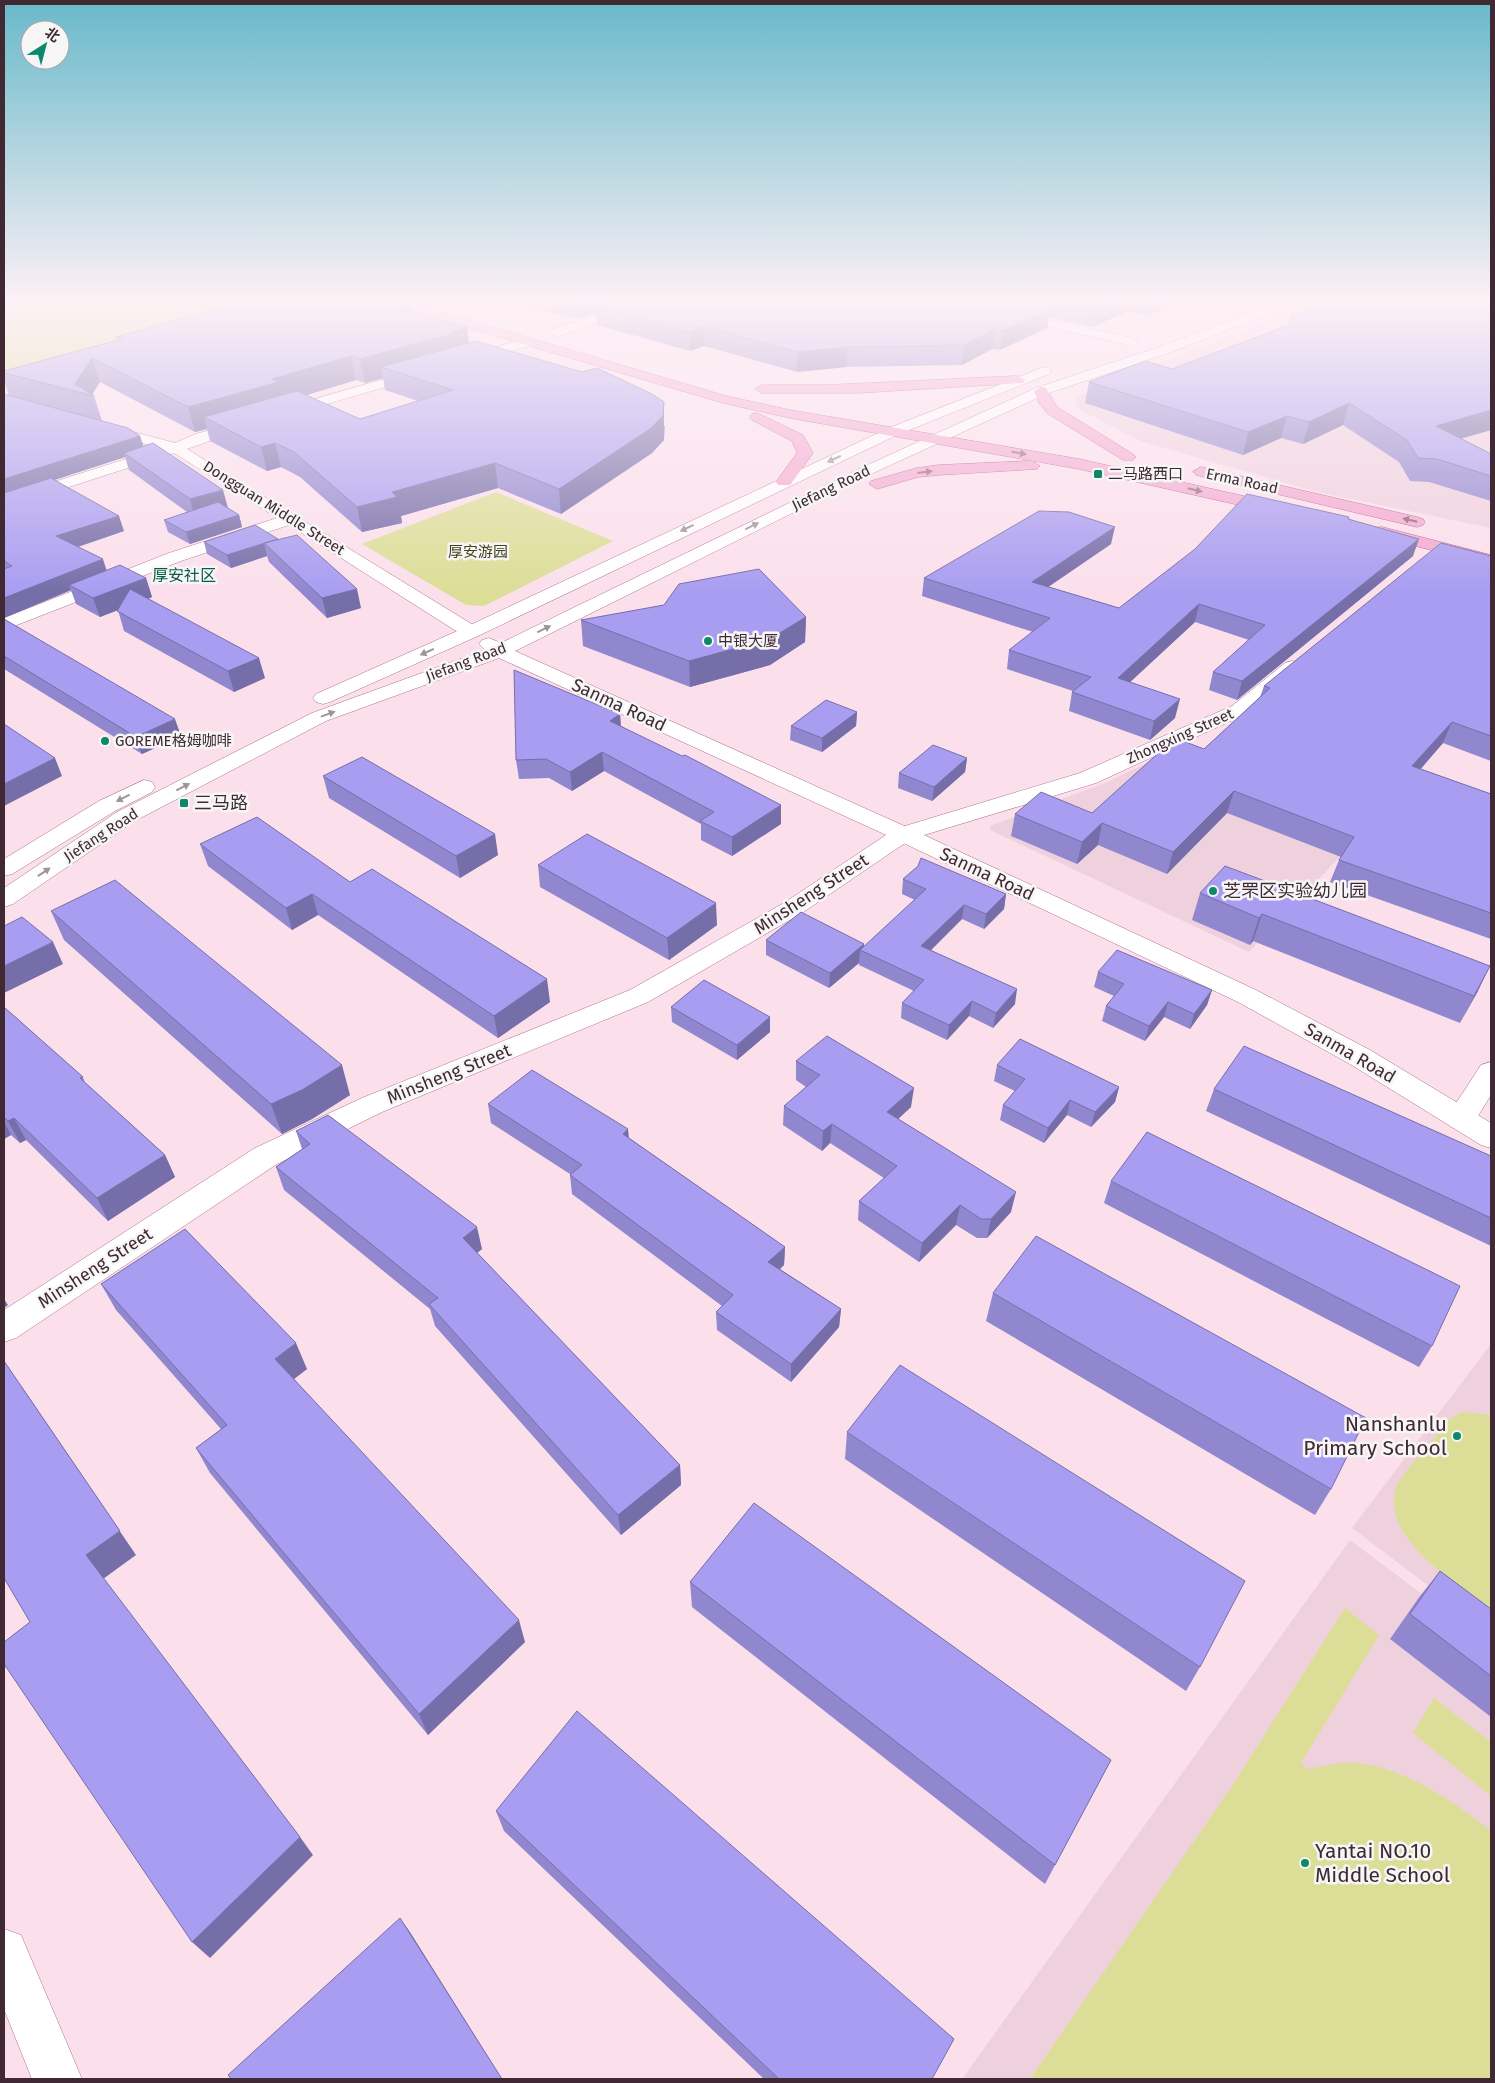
<svg xmlns="http://www.w3.org/2000/svg" width="1495" height="2083" font-family="'Fira Sans','Noto Sans SC',sans-serif">
<style>
.built{fill:#efd1de}
.green{fill:#dcde97}
.lines{fill:none;stroke-linecap:round;stroke-linejoin:round}
.street-casing{stroke:#ab718c;stroke-width:1}
.secondary-casing{stroke:#ab718c;stroke-width:1}
.primary-casing{stroke:#b05885;stroke-width:1}
.street{fill:#fff;fill-rule:evenodd}
.secondary{fill:#fff;fill-rule:evenodd}
.primary{fill:#f3aad0;fill-rule:evenodd}
.wall{fill:#9187cf;fill-rule:evenodd}
.shaded-wall{fill:#766ea9}
.building{fill:#a99df1;stroke:#766ea9}
.oneway{fill:#91637a}
.oneway2{fill:#a0949a}
.poi-dot{fill:#0d886a;stroke:#f6f6f6;stroke-width:2}
.labels{text-anchor:middle;dominant-baseline:central;stroke-width:5;stroke-linejoin:round;paint-order:stroke}
.far-poi-label{font-size:15px;fill:#412934;stroke:#f6f6f6;text-anchor:start}
.far-street-label{font-size:15px;fill:#412934;stroke:#f6f6f6}
.far-park-label{font-size:15px;fill:#42431a;stroke:#f6f6f6}
.far-quarter-label{font-size:16px;fill:#0b5c47;stroke:#f6f6f6}
.street-label{font-size:18px;fill:#412934;stroke:#f6f6f6}
.poi-label{font-size:18px;fill:#412934;stroke:#f6f6f6;text-anchor:start}
.near-poi-label{font-size:21px;fill:#412934;stroke:#f6f6f6;text-anchor:end}
</style>
<rect width="100%" height="100%" fill="#fbe0ec"/>
<path class="built" d="M1316,300H1491V528L1317,492L1140,441L1075,407L1077,396L1299,309Z
M1183,745L1376,819L1249,952L990,830V826L1107,782Z
M1491,1344V1633L1352,1528Z
M1350,1540L1491,1646V2079H962Z"/>
<path class="green" d="M4,300H244L251,303L4,373Z
M496,492L613,541L484,606L466,605L362,544Z
M1463,1412L1491,1415V1610C1458,1586 1379,1537 1396,1487C1400,1475 1440,1432 1451,1418Z
M1345,1608L1379,1635L1301,1763L1308,1769C1319,1767 1331,1764 1342,1763C1392,1759 1454,1801 1491,1831V2079H1030L1234,1783Z
M1434,1698L1491,1742V1796L1413,1733Z"/>
<g class="lines">
<g class="street-casing">
<path id="street" d="M640,300H657L655,303L559,336L555,337L549,333L551,330Z
M944,300H965L1132,338L1138,342L1132,346L946,303Z
M529,338L535,342L533,345L468,363L461,359L463,356Z
M419,369L424,370L426,373L424,376L285,416L278,412L280,409Z
M244,420L251,424L249,427L187,449L478,628L480,632L478,636H464L289,525L181,561L4,630V618L169,553L277,518L174,453L4,508V498L160,448L99,431L97,428L99,425L104,424L175,443L196,434Z
M1292,661L1299,663L1302,667L1299,671L1246,714L1096,783L911,839L802,913L648,1002L382,1112L277,1164L16,1338L4,1342V1310L255,1148L362,1098L630,990L784,903L895,829L1080,773L1232,706L1285,663Z
M1491,1062V1095L1471,1127L1461,1130L1451,1127L1446,1119L1451,1111L1481,1065Z
M4,1929L21,1935L82,2079H32L4,2009Z"/>
</g>
<g class="secondary-casing">
<path id="secondary" d="M1287,300H1304L1166,354L1046,394L871,474L515,651L911,829L1256,990L1370,1050L1491,1123V1148L1481,1145L1350,1064L1238,1002L895,839L499,658L326,721L133,822L13,904L4,907V888L117,812L312,713L485,650L479,644L482,640L489,638L501,643L861,468L1036,388L1156,348Z
M1044,367L1049,368L1051,371L1049,374L899,434L478,636L330,702L323,704L316,702L313,698L316,694L464,628L889,428Z
M144,780L152,782L155,787L152,792L115,811L12,874L4,876V859L99,801Z"/>
</g>
<g class="primary-casing">
<path id="primary" d="M382,300H401L726,396L790,410L1079,459L1279,504L1287,509L1279,514L1079,469L790,418L723,403L384,303Z
M1018,376L1025,380L1023,383L858,393H762L755,389L762,385H826Z
M1041,387L1046,388L1057,407L1133,454L1136,457L1133,460H1123L1047,413L1039,403L1034,391Z
M757,413L803,435L813,453L790,485H778L776,482L797,453L792,441L752,420L750,417L752,414Z
M1032,461L1040,466L1037,469L939,475L918,477L877,489L869,484L871,481L917,468L939,465Z
M1201,467L1417,517L1423,519L1425,522L1423,525L1417,527L1196,475L1193,472Z
M1382,527L1491,555V565L1376,536L1374,532L1376,528Z"/>
</g>
<use href="#street" class="street"/>
<use href="#secondary" class="secondary"/>
<use href="#primary" class="primary"/>
</g>
<path class="wall" d="M492,300H1191L1185,303L1177,301L1148,316L1126,312L1092,327L1049,317L1047,328L1000,350L992,349L962,365L846,367L797,372L704,346L690,351L597,325L596,313L576,319L518,304L513,305Z
M1362,300H1476L1475,302L1491,308V430L1461,438L1491,454V501L1429,482L1410,481L1399,462L1343,425L1303,444L1281,438L1243,455L1085,403L1089,382L1172,369L1288,325L1291,314Z
M411,312L469,343L665,426L664,440L652,453L561,514L498,488L401,516L402,523L362,532L300,477L281,467L267,471L210,441L207,429L195,432L100,382L92,395L94,396L102,421L140,436L143,446L228,508L239,515L242,527L190,544L168,532L164,520L187,512L129,470L125,457L55,480L124,531L78,547L107,570L146,578L152,597L148,599L265,678L234,692L124,631L118,610L100,617L76,604L71,590L4,618V394L9,396L4,380V371L117,340L116,337ZM383,378L385,390L418,401L360,419L306,395L356,380L365,383Z
M1349,517V519L1413,556L1237,700L1209,690L1213,672L1249,640L1195,622L1130,682L1175,718L1150,740L1069,711L1072,692L1073,691L1007,669L1009,650L1033,632L922,596L924,578L1111,544L1048,587L1119,608Z
M255,525L361,608L327,618L269,562L267,556L231,568L207,554L204,542Z
M1491,556V761L1443,743L1421,769L1491,794V939L1330,882L1339,860L1341,857L1227,813L1167,874L1098,845L1077,864L1011,836L1015,814L1092,813L1204,749L1260,697L1264,686Z
M806,617L805,642L770,665L690,687L583,646L581,620Z
M4,619L181,736L142,754L4,669Z
M857,712L856,726L822,752L790,740L791,726Z
M620,714L621,726L781,824L732,856L701,840V824L604,771L572,791L549,778L519,779L516,760Z
M967,758L965,772L932,801L898,788L899,773Z
M323,776L498,855L460,878L329,798Z
M200,844L350,882L550,1002L498,1038L318,915L292,930L208,866Z
M538,865L717,925L669,960L540,887Z
M903,879L1006,894L1004,909L984,929L962,919L931,950L1015,1004L993,1028L969,1016L947,1040L901,1018L902,1003L914,991L859,965V963L829,988L766,955V940L864,947L915,900L902,894Z
M1200,893L1490,966L1460,1023L1253,941L1250,945L1192,920Z
M51,911L350,1095L312,1119L282,1134L64,940Z
M1098,972L1212,990L1207,1005L1190,1029L1164,1017L1145,1041L1102,1021L1106,1006L1114,996L1094,987Z
M4,1007L83,1077L85,1083L165,1155L175,1177L108,1221L26,1140L20,1143L11,1135L4,1139Z
M671,1007L770,1017V1032L737,1060L672,1022Z
M796,1061L911,1107L898,1119L1011,1212L987,1238H977L956,1225L919,1262L858,1220L859,1201L884,1178L830,1143L822,1151L783,1125L784,1106L806,1087L796,1080Z
M997,1065L1119,1087L1115,1102L1091,1127L1067,1115L1044,1143L1000,1120L1003,1105L1015,1091L994,1081Z
M1214,1089L1491,1156V1246L1206,1111Z
M488,1104L629,1138L785,1247L784,1265L780,1269L841,1309L839,1327L791,1382L717,1330L716,1312L722,1306L572,1194L570,1175V1174L491,1123Z
M296,1131L482,1249L477,1253L680,1465L681,1485L621,1535L435,1326L430,1309L284,1190L276,1167L302,1149Z
M1111,1181L1432,1346L1419,1367L1104,1203Z
M101,1284L307,1369L294,1379L525,1642L428,1735L210,1473L196,1448L221,1429L116,1310Z
M993,1293L1331,1489L1315,1515L986,1321Z
M847,1432L1200,1667L1186,1691L845,1459Z
M1440,1571L1491,1609V1717L1390,1639L1420,1596Z
M690,1582L1111,1760L1045,1884L692,1607Z
M496,1811L932,2079H764L504,1831Z"/>
<path class="shaded-wall" d="M513,300H518V304L513,305Z
M577,300H634L595,306L596,313L576,319L575,301Z
M1114,300H1128L1126,312L1092,327L1095,308Z
M1151,300H1177V301L1148,316Z
M1185,300H1191L1185,303Z
M410,303L414,326L396,307Z
M1050,309L1047,328L1000,350L1002,331Z
M703,326L704,346L690,351V332Z
M467,327L470,350L381,367L383,378L365,383L360,359Z
M995,329L992,349L962,365L964,345Z
M847,347L846,367L797,372V352Z
M351,356L356,380L284,402L204,417L207,429L195,432L188,407L272,379Z
M92,358L100,382L91,396L75,384Z
M664,402V440L652,453L561,514L559,489Z
M1349,403L1343,425L1303,444L1309,422Z
M1491,410V430L1429,448L1436,426Z
M1287,416L1281,438L1243,455L1248,432Z
M140,436L145,451L124,453L125,457L4,496V479Z
M275,443L281,467L267,471L261,447Z
M495,463L498,488L401,516L402,523L362,532L357,507L392,492Z
M223,490L228,508L195,518L190,499Z
M239,515L242,527L190,544L186,532Z
M119,516L124,531L62,552L56,536Z
M1115,527L1111,544L1029,600L1032,582Z
M1419,539L1413,556L1237,700L1242,681Z
M264,543L267,556L231,568L227,555Z
M103,559L108,575L69,585L71,590L4,618V598Z
M146,578L152,597L100,617L93,598Z
M357,589L361,608L327,618L322,598Z
M1199,604L1195,622L1114,697L1118,678Z
M806,617L805,642L770,665L690,687L689,661Z
M259,658L265,678L234,692L228,671Z
M1180,699L1175,718L1150,740L1154,721Z
M857,712L856,726L822,752V738Z
M620,714L621,732L610,721Z
M175,719L181,736L142,754L136,737Z
M1452,722L1443,743L1404,787L1412,766Z
M602,752L604,771L572,791L570,772Z
M55,758L62,776L4,806V784Z
M967,758L965,772L932,801L934,787Z
M1234,791L1227,813L1167,874L1173,852Z
M781,805V824L732,856V837Z
M1102,823L1098,845L1077,864L1082,842Z
M495,834L498,855L460,878L456,856Z
M312,894L318,915L292,930L286,908Z
M1006,894L1004,909L984,929L986,914Z
M716,903L717,925L669,960L667,938Z
M964,905L962,919L920,961L921,946Z
M1262,914L1253,941L1250,945L1259,918Z
M53,942L63,964L4,993V966Z
M864,944V952L860,950L859,963L829,988L830,973Z
M1490,966L1477,993L1460,1023L1474,996Z
M547,979L550,1002L498,1038L494,1016Z
M1017,989L1015,1004L993,1028L996,1013Z
M1212,990L1207,1005L1190,1029L1194,1014Z
M972,1001L969,1016L947,1040L949,1025Z
M1168,1002L1164,1017L1145,1041L1149,1026Z
M770,1017V1032L737,1060V1045Z
M342,1065L350,1095L312,1119L282,1134L271,1104Z
M1119,1087L1115,1102L1091,1127L1095,1112Z
M914,1088L911,1107L885,1131L887,1112Z
M1070,1100L1067,1115L1044,1143L1048,1128Z
M14,1118L26,1140L20,1143L8,1121Z
M4,1122L11,1135L4,1139Z
M832,1124L830,1143L822,1151L823,1131Z
M628,1129L630,1148L623,1134Z
M165,1155L175,1177L108,1221L97,1198Z
M1016,1192L1011,1212L987,1238L991,1219Z
M960,1205L956,1225L919,1262L922,1243Z
M477,1227L482,1249L468,1260L463,1238Z
M785,1247L784,1265L768,1280V1262Z
M4,1299L8,1305L4,1308Z
M841,1309L839,1327L791,1382V1364Z
M296,1343L307,1369L286,1385L275,1359Z
M22,1387L136,1555L103,1579L86,1555Z
M680,1465L681,1485L621,1535L618,1515Z
M519,1620L525,1642L428,1735L419,1714Z
M300,1837L313,1855L210,1958L192,1942Z
M400,1918L410,1932L502,2079Z"/>
<path class="building" d="M252,300H399L410,303L396,307L467,327L452,332L455,333L360,359L351,356L272,379L279,382L188,407L92,358L75,384L94,396L4,373V371L122,339L116,337L211,310Z
M614,300H1008L1050,309L1002,331L995,329L964,345L847,347L797,352L703,326L690,332L595,306Z
M1058,300H1114L1095,308Z
M1362,300H1470L1491,308V410L1436,426L1491,454V476L1437,459L1418,458L1407,440L1349,403L1309,422L1287,416L1248,432L1089,382L1145,361L1172,369L1289,325L1291,314Z
M476,341L582,372L597,368L652,394L664,402L663,416L650,429L559,489L495,463L392,492L397,497L357,507L294,452L275,443L261,447L204,417L297,391L360,419L453,390L381,367Z
M4,394L128,428L140,436L4,479Z
M153,443L223,490L190,499L124,453Z
M51,478L119,516L56,536L103,559L4,598V569L12,566L4,561V493Z
M1247,494L1349,517L1348,519L1419,539L1242,681L1213,672L1265,625L1199,604L1118,678L1180,699L1154,721L1072,692L1091,677L1009,650L1050,618L924,578L1039,511L1069,512L1115,527L1032,582L1119,608L1195,549Z
M218,502L239,515L186,532L164,520Z
M255,525L278,539L227,555L204,542Z
M297,535L357,589L322,598L264,543Z
M1441,543L1491,556V736L1452,722L1412,766L1491,794V913L1339,860L1354,837L1234,791L1173,852L1102,823L1082,842L1015,814L1041,792L1092,813L1175,738L1204,749L1270,688L1264,686Z
M120,565L146,578L93,598L69,585Z
M759,569L806,617L770,639L689,661L581,620L664,605L679,584Z
M130,589L259,658L228,671L117,611Z
M4,619L175,719L136,737L4,656Z
M514,670L620,714L610,721L682,756L685,755L781,805L732,837L700,821L714,812L602,752L570,772L546,759L516,760Z
M826,700L857,712L822,738L791,726Z
M4,724L55,758L4,784Z
M933,745L967,758L934,787L899,773Z
M362,757L495,834L456,856L323,776Z
M257,817L350,882L372,869L547,979L494,1016L312,894L286,908L200,844Z
M587,834L716,903L667,938L538,865Z
M921,858L1006,894L986,914L964,905L921,946L1017,989L996,1013L972,1001L949,1025L902,1003L924,980L860,950L926,889L903,879L918,866Z
M1225,866L1490,966L1474,996L1262,914L1259,918L1200,893Z
M115,880L342,1065L302,1090L271,1104L51,911Z
M801,912L864,944L830,973L766,940Z
M22,917L53,942L4,966V926Z
M1117,950L1212,990L1194,1014L1168,1002L1149,1026L1106,1006L1124,984L1098,972Z
M704,980L770,1017L737,1045L671,1007Z
M4,1007L83,1077L80,1078L165,1155L97,1198L14,1118L8,1121L4,1117Z
M827,1036L914,1088L887,1112L1016,1192L991,1219H981L960,1205L922,1243L859,1201L897,1166L832,1124L823,1131L784,1106L820,1075L796,1061Z
M1020,1039L1119,1087L1095,1112L1070,1100L1048,1128L1003,1105L1025,1079L997,1065Z
M1244,1046L1491,1156V1218L1214,1089Z
M532,1070L628,1129L623,1134L785,1247L768,1262L841,1309L791,1364L716,1312L733,1295L570,1175L582,1165L488,1104Z
M328,1115L477,1227L463,1238L680,1465L618,1515L429,1304L438,1298L276,1167L310,1144L296,1131Z
M1147,1132L1460,1286L1432,1346L1111,1181Z
M185,1229L296,1343L275,1359L519,1620L419,1714L196,1448L227,1425L101,1284Z
M1036,1236L1366,1418L1331,1489L993,1293Z
M4,1361L120,1531L86,1555L300,1837L192,1942L4,1664V1642L30,1622L4,1578Z
M900,1365L1245,1581L1200,1667L847,1432Z
M754,1503L1111,1760L1055,1865L690,1582Z
M1440,1571L1491,1609V1676L1410,1614Z
M577,1711L954,2039L932,2079H779L496,1811Z
M400,1918L502,2079H231L228,2075Z"/>
<defs><path id="oneway-solid" d="M-6-.8H1V-3.2L6.5 0L1 3.2V.8H-6Z" transform="scale(1.25)"/></defs>
<g class="oneway">
<use href="#oneway-solid" transform="translate(1019 453) rotate(10)"/>
<use href="#oneway-solid" transform="translate(925 472) rotate(-7)"/>
<use href="#oneway-solid" transform="translate(1195 490) rotate(13)"/>
<use href="#oneway-solid" transform="translate(1410 520) rotate(-167)"/>
</g>
<g class="oneway2">
<use href="#oneway-solid" transform="translate(834 459) rotate(155)"/>
<use href="#oneway-solid" transform="translate(752 526) rotate(-26)"/>
<use href="#oneway-solid" transform="translate(687 528) rotate(155)"/>
<use href="#oneway-solid" transform="translate(544 629) rotate(-26)"/>
<use href="#oneway-solid" transform="translate(427 652) rotate(156)"/>
<use href="#oneway-solid" transform="translate(328 714) rotate(-20)"/>
<use href="#oneway-solid" transform="translate(183 787) rotate(-27)"/>
<use href="#oneway-solid" transform="translate(123 798) rotate(153)"/>
<use href="#oneway-solid" transform="translate(44 872) rotate(-34)"/>
</g>
<linearGradient id="sky" x2="0" y2="1"><stop stop-color="#68b9ca"/><stop offset="0.51" stop-color="#fdf1f6"/><stop offset="1" stop-color="#fdf1f6" stop-opacity="0"/></linearGradient>
<rect width="1495" height="592" fill="url(#sky)"/>
<g class="poi-dot">
<rect x="1093" y="469" width="10" height="10" rx="2.5"/>
<circle cx="708" cy="641" r="5"/>
<circle cx="105" cy="741" r="5"/>
<rect x="179" y="798" width="10" height="10" rx="2.5"/>
<circle cx="1213" cy="891" r="5"/>
<circle cx="1457" cy="1436" r="5"/>
<circle cx="1305" cy="1863" r="5"/>
</g>
<g class="labels">
<g class="far-poi-label">
<text x="1108" y="474">二马路西口</text>
<text x="718" y="641">中银大厦</text>
<text x="115" y="741">GOREME格姆咖啡</text>
</g>
<g class="far-street-label">
<text transform="translate(1242 481) rotate(12)">Erma Road</text>
<text transform="translate(831 488) rotate(-26)">Jiefang Road</text>
<text transform="translate(274 508) rotate(32)">Dongguan Middle Street</text>
<text transform="translate(466 662) rotate(-21)">Jiefang Road</text>
<text transform="translate(1180 736) rotate(-24)">Zhongxing Street</text>
<text transform="translate(101 835) rotate(-33)">Jiefang Road</text>
</g>
<g class="far-park-label">
<text x="478" y="552">厚安游园</text>
</g>
<g class="far-quarter-label">
<text x="184" y="575">厚安社区</text>
</g>
<g class="street-label">
<text transform="translate(619 705) rotate(25)">Sanma Road</text>
<text transform="translate(987 874) rotate(25)">Sanma Road</text>
<text transform="translate(811 894) rotate(-33)">Minsheng Street</text>
<text transform="translate(1350 1053) rotate(30)">Sanma Road</text>
<text transform="translate(449 1074) rotate(-22)">Minsheng Street</text>
<text transform="translate(95 1268) rotate(-33)">Minsheng Street</text>
</g>
<g class="poi-label">
<text x="194" y="803">三马路</text>
<text x="1223" y="891">芝罘区实验幼儿园</text>
</g>
<g class="near-poi-label">
<text x="1447" y="1424">Nanshanlu<tspan x="1447" dy="24">Primary School</tspan></text>
<text x="1315" y="1851" text-anchor="start">Yantai NO.10<tspan x="1315" dy="24">Middle School</tspan></text>
</g>
</g>
<rect width="1495" height="2083" fill="none" stroke="#412934" stroke-width="10"/>
<g transform="translate(45 45) rotate(36)"><circle r="24" fill="#f6f6f6" stroke="#aea4a8"/>
<path d="M0-4L9 19L0 12L-9 19Z" fill="#0d886a"/>
<text y="-8" font-size="14" font-weight="bold" text-anchor="middle" fill="#412934">北</text>
</g>
</svg>
